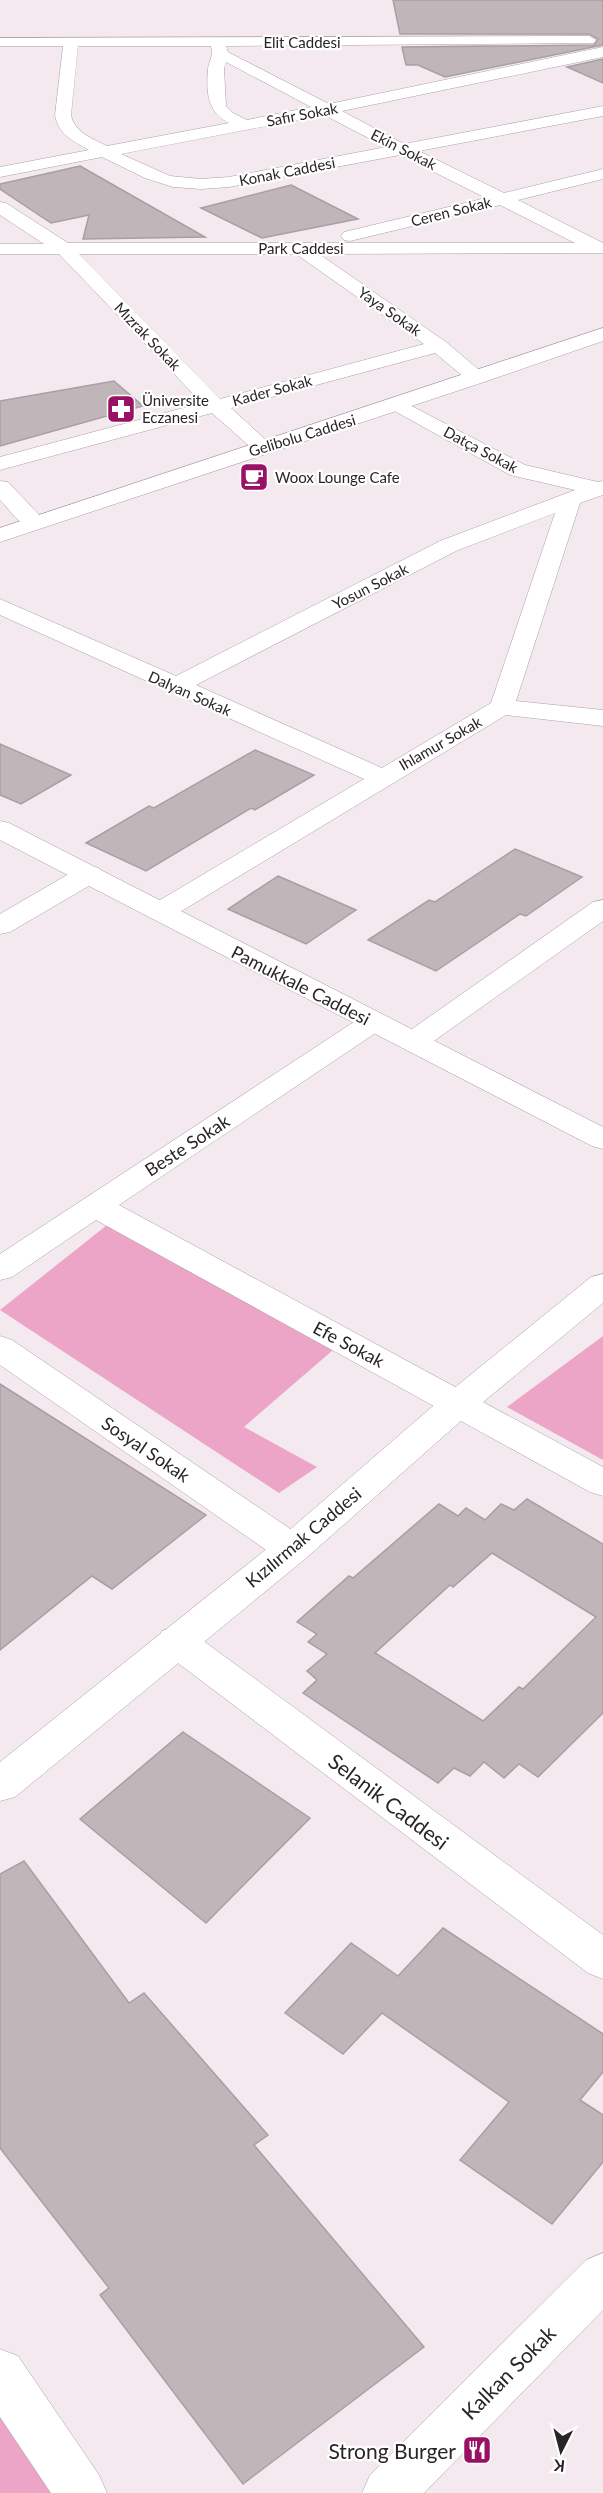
<svg xmlns="http://www.w3.org/2000/svg" width="603" height="2493" font-family="Lato,sans-serif">
<style>
.green{fill:#eca5c6}
.building{fill:#c0b6ba;stroke:#a99fa3;stroke-width:1.5;fill-rule:evenodd}
.lines{fill:none;stroke-linecap:round;stroke-linejoin:round}
.street-casing{stroke:#aaa0a4;stroke-width:1}
.secondary-casing{stroke:#aaa0a4;stroke-width:1}
.street{fill:#fff;fill-rule:evenodd}
.secondary{fill:#fff;fill-rule:evenodd}
.labels{text-anchor:middle;dominant-baseline:central;stroke-width:4.5;stroke-linejoin:round;paint-order:stroke}
.far-street-label{font-size:15px;fill:#292527;stroke:#fff}
.far-poi-label{font-size:15px;fill:#292527;stroke:#fff;text-anchor:start}
.street-label{font-size:18px;fill:#292527;stroke:#fff}
.near-street-label{font-size:21px;fill:#292527;stroke:#fff}
.near-poi-label{font-size:21px;fill:#292527;stroke:#fff;text-anchor:end}
</style>
<rect width="100%" height="100%" fill="#f4e9ee"/>
<path class="green" d="M107,1225L333,1350L244,1427L317,1467L279,1493L0,1310Z
M603,1336V1460L507,1407Z
M0,2373L81,2493H0Z"/>
<path class="building" d="M393,0H603V45L445,77L418,65H406L402,47L594,45L598,39L589,34H400Z
M603,59V83L567,67Z
M80,166L145,203L205,237L83,239L89,215L51,223L0,189V184Z
M291,185L358,219L262,238L201,208Z
M114,381L143,406L0,446V401Z
M0,744L71,775L21,804L0,795Z
M255,750L314,775L255,810L251,808L146,871L86,843L149,806L154,808Z
M515,849L582,877L526,916L520,914L436,971L368,940L429,900L435,902Z
M278,876L356,910L306,944L228,909Z
M0,1384L206,1515L112,1589L92,1576L0,1650Z
M527,1499L603,1544V1713L538,1777L519,1764L504,1778L484,1762L470,1776L454,1768L438,1783L303,1693L317,1680L307,1671L327,1654L308,1642L317,1634L297,1622L349,1576L353,1578L439,1504L458,1516L466,1508L485,1520L501,1504L514,1510ZM492,1553L596,1617L523,1689L519,1687L483,1721L375,1653L450,1585L453,1587Z
M183,1732L310,1818L206,1923L80,1819Z
M24,1861L129,2003L144,1993L268,2135L254,2145L424,2347L243,2484L100,2295L109,2288L0,2148V1874Z
M443,1928L603,2034V2072L580,2100L603,2115V2162L552,2224L460,2160L509,2102L382,2013L343,2054L285,2013L351,1943L398,1976Z"/>
<g class="lines">
<g class="street-casing">
<path id="street" d="M589,36L596,40L594,43L226,46L228,52L329,104L603,47V57L342,111L404,144L603,106V116L419,151L504,193L603,169V179L518,200L603,243V253L319,254L446,342L484,374L487,378L484,382H470L435,353L231,408L269,443L273,447L269,451L262,453L255,451L212,413L0,470V457L202,403L59,254H0V244H44L0,215V202L6,203L68,243H575L500,205L350,241L344,240L341,236L344,232L486,198L400,155L229,187L201,189L173,187L145,178L102,157L0,177V167L89,150C73,141 58,134 55,115L63,46H0V38ZM78,46H211C214,56 209,60 208,69C206,91 207,112 229,123L107,146C93,139 74,132 71,115ZM226,62L311,107L247,120L233,113L226,106L224,68ZM324,115L386,147L229,177L201,179L170,176L121,154ZM79,254H296L424,344L220,399Z
M398,399L525,465L598,482L603,481V495L580,503L516,701L603,710V726L506,715L170,918L160,920L150,918L146,912L150,906L364,779L0,615V599L176,676L440,541L575,490L510,475L391,409L388,405L391,401ZM555,513L491,703L382,768L196,685L456,551Z
M0,481L8,482L41,517L44,522L41,527C22,531 12,512 0,500Z
M89,866L99,868L103,874L99,880L10,932L0,934V914L79,868Z
M603,900V921L424,1048L413,1051L402,1048L398,1042L402,1036L593,902Z
M373,1013L383,1016L388,1022L383,1028L119,1205L603,1467V1496L590,1492L96,1220L12,1277L0,1280V1254L363,1016Z
M0,1336L12,1340L305,1539L311,1549L305,1559L292,1563L279,1559L0,1365Z
M176,1626L190,1631L603,1935V1979L588,1973L162,1651L157,1641L162,1631Z
M603,2253V2310L424,2493H362L370,2475L586,2260Z"/>
</g>
<g class="secondary-casing">
<path id="secondary" d="M603,328V341L484,382L0,542V528Z
M0,821L9,823L603,1127V1149L592,1146L0,840Z
M603,1274V1303L471,1412L305,1559L15,1797L0,1801V1762L279,1539L447,1394L591,1277Z
M0,2349L18,2356L99,2475L107,2493H51L0,2417Z"/>
</g>
<use href="#street" class="street"/>
<use href="#secondary" class="secondary"/>
</g>
<defs>
<g id="pharmacy-square" transform="scale(1.5)"><rect x="-9" y="-9" width="18" height="18" rx="4" fill="#991164" stroke="#fff"/><path d="M-2-6h4v4h4v4h-4v4h-4v-4h-4v-4h4Z" fill="#fff"/></g>
<g id="cafe-square" transform="scale(1.5)"><rect x="-9" y="-9" width="18" height="18" rx="4" fill="#991164" stroke="#fff"/><path d="M-5.5-4.5H6V0H3Q3 3.5 0 3.5H-2.5Q-5.5 3.5-5.5 0ZM3-3.2v2h1.7v-2ZM-6 4.5H4V6H-6Z" fill="#fff"/></g>
<g id="restaurant-square" transform="scale(1.5)"><rect x="-9" y="-9" width="18" height="18" rx="4" fill="#991164" stroke="#fff"/><path d="M-5-6h1v4h1v-4h1v4h1v-4h1v5L-1.5 .5V6h-2V.5L-5-1ZM5-6V6H3V1.5H1.5Q1.5-4 5-6Z" fill="#fff"/></g>
</defs>
<g fill-rule="evenodd">
<use href="#pharmacy-square" x="121" y="409"/>
<use href="#cafe-square" x="254" y="477"/>
<use href="#restaurant-square" x="477" y="2450"/>
</g>
<g class="labels">
<g class="far-street-label">
<text x="302" y="42">Elit Caddesi</text>
<text transform="translate(302 114) rotate(-11)">Safir Sokak</text>
<text transform="translate(404 149) rotate(27)">Ekin Sokak</text>
<text transform="translate(287 171) rotate(-11)">Konak Caddesi</text>
<text transform="translate(451 211) rotate(-14)">Ceren Sokak</text>
<text x="301" y="248">Park Caddesi</text>
<text transform="translate(390 311) rotate(35)">Yaya Sokak</text>
<text transform="translate(148 336) rotate(46)">Mızrak Sokak</text>
<text transform="translate(272 390) rotate(-15)">Kader Sokak</text>
<text transform="translate(302 435) rotate(-17)">Gelibolu Caddesi</text>
<text transform="translate(481 449) rotate(28)">Datça Sokak</text>
<text transform="translate(370 586) rotate(-27)">Yosun Sokak</text>
<text transform="translate(190 693) rotate(24)">Dalyan Sokak</text>
<text transform="translate(440 743) rotate(-30)">Ihlamur Sokak</text>
</g>
<g class="far-poi-label">
<text x="142" y="400">Üniversite<tspan x="142" dy="17">Eczanesi</tspan></text>
<text x="275" y="477">Woox Lounge Cafe</text>
</g>
<g class="street-label">
<text transform="translate(301 985) rotate(27)">Pamukkale Caddesi</text>
<text transform="translate(187 1145) rotate(-33)">Beste Sokak</text>
<text transform="translate(349 1344) rotate(28)">Efe Sokak</text>
<text transform="translate(146 1449) rotate(34)">Sosyal Sokak</text>
<text transform="translate(303 1537) rotate(-40)">Kızılırmak Caddesi</text>
</g>
<g class="near-street-label">
<text transform="translate(389 1801) rotate(37)">Selanik Caddesi</text>
<text transform="translate(508 2372) rotate(-45)">Kalkan Sokak</text>
</g>
<g class="near-poi-label">
<text x="456" y="2450">Strong Burger</text>
</g>
</g>
<g transform="translate(561 2451) rotate(186)" stroke="#ffffff" stroke-width="4.5" paint-order="stroke">
<path d="M0-4.5L10 22L0 15L-10 22Z" fill="#292527"/>
<text y="-9" font-size="16" font-weight="bold" text-anchor="middle" fill="#292527">K</text>
</g>
</svg>
